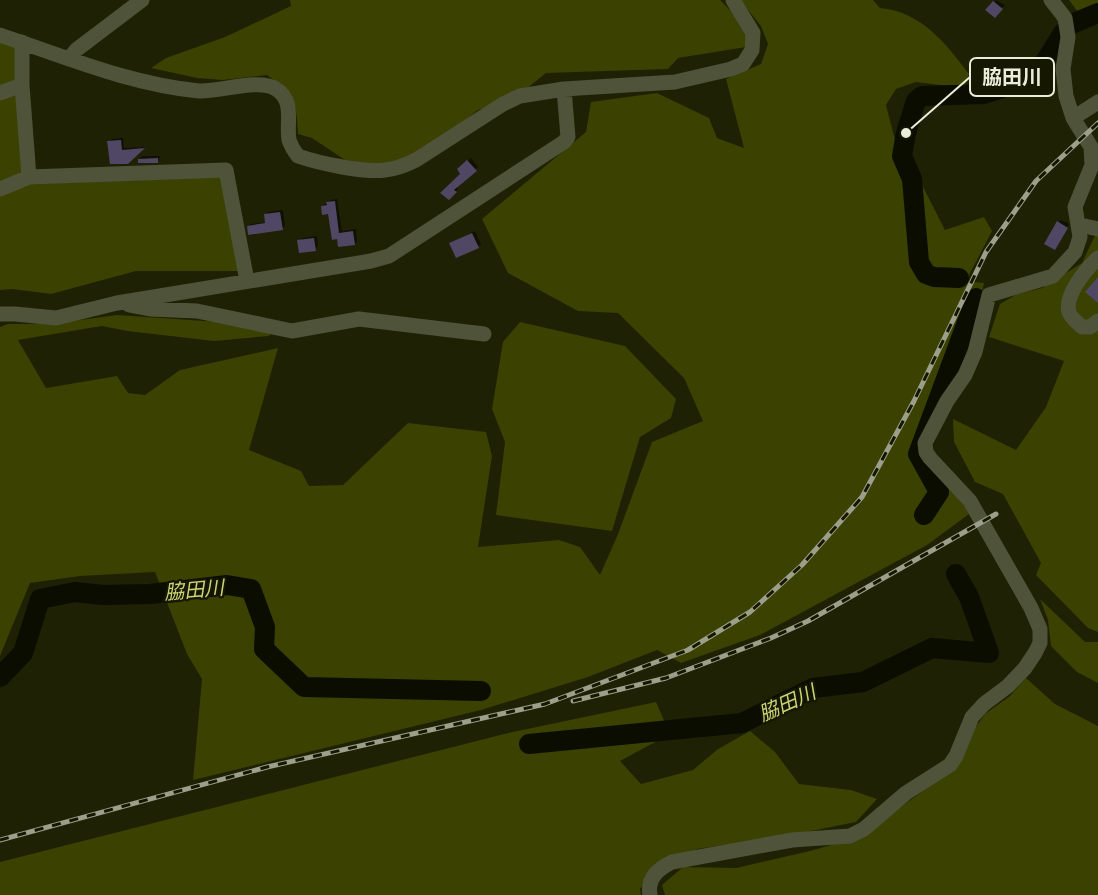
<svg xmlns="http://www.w3.org/2000/svg" width="1098" height="895" font-family="'Work Sans','Noto Sans JP',sans-serif">
<style>
.green{fill:#3b4100}
.shadow{fill:#0007}
.lines{fill:none;stroke-linecap:round;stroke-linejoin:round}
.river{stroke:#0b0d00;stroke-width:20}
.building{fill:#4f4763}
.minor{stroke:#4f5339;stroke-width:15}
.rail-casing{stroke:#9c9f89;stroke-width:5}
.rail{stroke:#151700;stroke-width:3;stroke-dasharray:9;stroke-linecap:butt}
.labels{text-anchor:middle;dominant-baseline:central;stroke-width:4.5;stroke-linejoin:round;paint-order:stroke}
.water-label{font-size:20px;font-style:italic;fill:#c9d575;stroke:#151700}
.leader{fill:none;stroke:#eaeddb;stroke-width:2}
.callout-dot{fill:#eaeddb;stroke:#151700;stroke-width:2}
.callout{fill:#151700;stroke:#eaeddb;stroke-width:2}
.callout-label{font-size:20px;text-anchor:middle;font-weight:bold;fill:#eaeddb}
</style>
<rect width="100%" height="100%" fill="#1e2104"/>
<path class="green" d="M290,0H720L739,19L750,34L746,47L678,58L668,69L546,73L515,98L478,110L439,141L410,159L379,166L345,160L312,138L298,134C297,102 293,94 267,75L223,80L197,78L151,68L166,58L225,37L291,6Z
M740,0H873L880,8C920,11 946,43 969,74L964,88L916,82L896,89L886,105L896,144L916,173L945,230L984,217L992,231L966,281L984,283L971,342L926,440L969,514L927,545L760,635L681,663L657,650L588,677L481,710L193,780L202,679L187,654L155,572L80,576L30,583L0,656V327L8,324H50L117,315L277,326L269,336L214,341L127,331L102,326L18,340L46,388L117,376L128,393L145,395L180,370L278,348L249,450L301,471L309,486L343,485L408,423L486,432L492,456L478,547L559,540L580,547L600,575L618,534L652,442L703,421L684,378L618,313L578,311L508,273L482,219L586,132L591,102L657,93L709,118L717,138L744,148L726,79L761,64L768,44L761,26Z
M1069,0H1098V12H1078Z
M0,40L16,46L25,184L225,177L242,271H136L51,294L12,289L0,290Z
M1098,229V632L1088,628L1036,575L1041,563L1003,494L975,482L954,442L953,419L1016,450L1046,407L1064,361L989,337L1000,304L1017,294L1042,288L1082,263Z
M520,322L625,346L676,399L671,418L640,437L612,531L496,515L505,442L492,409L503,342Z
M1040,599L1085,642H1098V683L1077,672L1051,646L1048,620Z
M1026,678L1055,704L1098,726V895H665L662,885L683,867L736,868L810,851L859,837L937,781L985,714L1010,696Z
M656,702L670,734L620,761L641,784L693,770L718,749L750,731L775,752L799,784L851,790L877,799L856,822L786,836L697,849L659,866L640,889L641,895H0V862L508,733Z"/>
<path class="shadow" d="M996,0L1005,5L995,16L987,10Z
M123,138L124,148L145,147L127,162L109,142L112,139Z
M142,156H160V158L157,161L139,159Z
M471,158L478,167L456,186L458,189L449,198L462,173L459,169Z
M337,199L342,231L356,229L357,241L355,244L339,246L329,212L322,206L331,200Z
M283,210L285,226L282,228L248,227L251,224L267,222L266,214L268,212Z
M1061,220L1069,224L1057,245L1058,222Z
M475,231L481,244L478,246L451,243Z
M317,236L318,246L315,249L299,241L302,238Z"/>
<g class="lines">
<path class="river" d="M1074,23L1098,13
M959,278L934,277L926,274L919,262L912,179L902,156L906,133L916,101L922,96L984,94L1026,80L1038,73L1063,33
M924,515L939,492L918,454L976,298
M0,677L23,653L40,599L75,592L103,595L150,594L227,585L251,589L265,627L264,649L304,687L481,691
M529,744L742,723L813,688L863,682L932,648L989,653L969,597L956,574"/>
</g>
<path class="building" d="M993,1L1003,9L995,18L985,10Z
M121,140L122,150L145,148L128,164H110L107,141Z
M158,158V163H138V159Z
M467,160L477,171L454,190L457,192L449,200L440,193L460,174L457,169Z
M335,201L339,233L353,231L355,245L338,247L337,239L332,240L328,214L322,215L321,206L327,205L326,202Z
M280,212L283,230L248,235L247,226L265,223L264,214Z
M1057,221L1068,228L1055,250L1044,244Z
M472,233L479,248L456,258L449,243Z
M314,238L316,251L299,253L297,240Z
M1098,277V303L1085,292Z"/>
<g class="lines">
<path class="minor" d="M0,35C66,57 129,84 199,91C219,92 260,78 276,89C295,101 286,122 289,140C291,146 294,151 298,156C318,163 364,173 385,170C396,169 406,165 416,160L503,104L520,96L564,89L675,82L731,69L743,64L752,50L753,33L733,0
M22,42V85L29,177
M69,59L76,50L142,0
M0,93L22,85
M1073,118L1098,102
M0,189L29,177L226,170L247,281
M1080,225L1098,229
M1098,258C1087,268 1064,295 1069,312C1071,318 1077,322 1082,327H1090L1098,321
M129,305L150,309L197,311L292,331L359,319L484,334
M0,314H15L56,318L117,303L371,261L389,256L564,142L568,137L564,89
M650,895C647,878 658,869 672,862L792,840L850,836L864,829L906,793L950,765L956,756L972,717L984,704L1008,686L1025,668L1035,653L1040,643V629L1031,608L970,501L930,458L926,452L925,443L947,401L965,375L975,352L989,295L1053,276L1075,252L1080,237L1075,207L1092,165L1091,147L1073,118L1066,96L1063,69L1068,37L1065,18L1051,0"/>
<g class="rail-casing">
<path id="rail" d="M573,701L666,678L771,638L808,621L996,514
M0,840L267,767L545,704L688,650L750,612L802,565L862,497L914,401L986,252L1036,181L1098,123"/>
</g>
<use href="#rail" class="rail"/>
</g>
<g class="labels">
<g class="water-label">
<text transform="translate(194 590) rotate(-5)">脇田川</text>
<text transform="translate(787 703) rotate(-24)">脇田川</text>
</g>
</g>
<path class="leader" d="M906 133L970 77"/>
<circle class="callout-dot" cx="906" cy="133" r="6"/>
<rect class="callout" x="970" y="58" width="84" height="38" rx="6"/>
<g class="callout-label">
<text x="1012" y="84">脇田川</text>
</g>
</svg>
